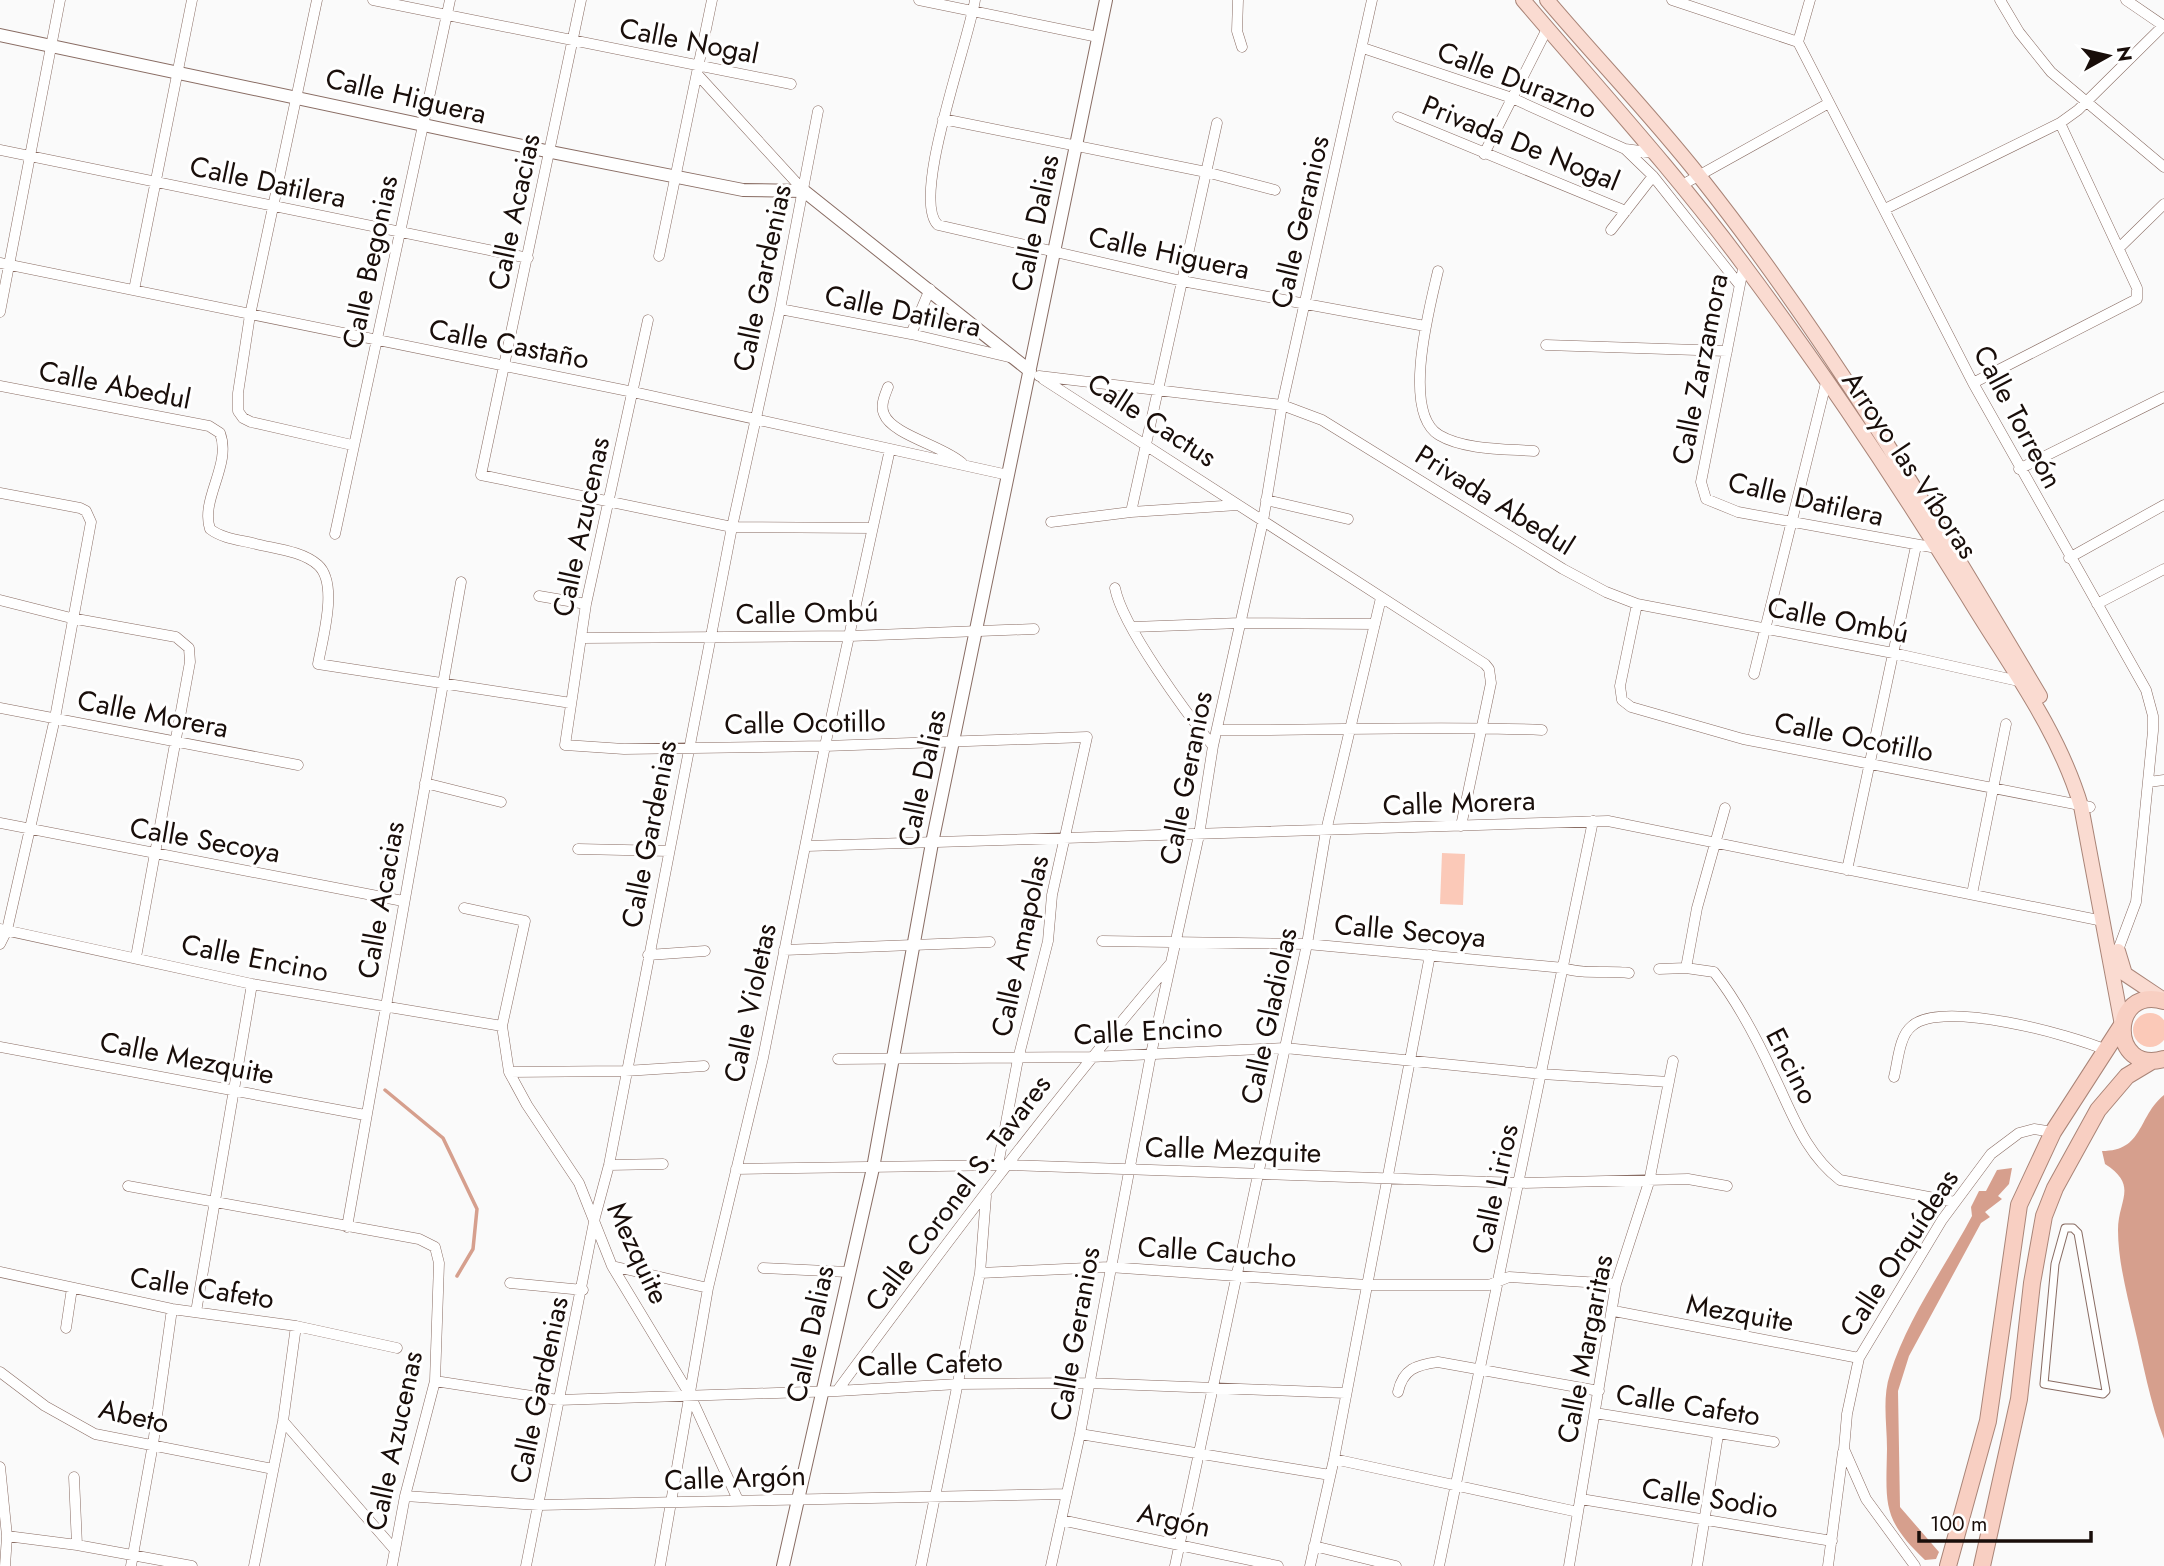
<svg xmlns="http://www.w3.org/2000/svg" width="2164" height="1566" font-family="Jost,sans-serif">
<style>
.green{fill:#fbc9b8}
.water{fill:#d69f8d}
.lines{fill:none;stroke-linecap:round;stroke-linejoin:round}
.stream{stroke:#d69f8d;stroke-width:3.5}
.pedestrian-casing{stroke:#896c63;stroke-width:9}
.minor-casing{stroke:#896c63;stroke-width:11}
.tertiary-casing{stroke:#896c63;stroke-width:14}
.primary-casing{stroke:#a98477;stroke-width:16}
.trunk-casing{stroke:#a98477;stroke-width:18}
.pedestrian{stroke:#fff;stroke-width:7}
.minor{stroke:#fff;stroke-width:10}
.tertiary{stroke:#fff;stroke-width:12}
.primary{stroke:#fadbd1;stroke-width:14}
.trunk{stroke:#f8cfc2;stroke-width:16}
.labels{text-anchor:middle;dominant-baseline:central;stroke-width:6;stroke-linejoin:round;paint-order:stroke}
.street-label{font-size:28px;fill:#190e0a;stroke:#fff}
</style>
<rect width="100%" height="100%" fill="#fafafa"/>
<path class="green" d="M1442,853L1465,854L1463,905L1440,904Z
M2133 1030a17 17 0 1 1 34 0a17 17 0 1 1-34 0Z"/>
<path class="water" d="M2164,1095V1439C2150,1402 2143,1363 2134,1325C2127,1294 2118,1261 2118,1230C2118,1200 2139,1186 2105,1164L2102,1151C2144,1151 2137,1117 2164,1095Z
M2012,1168L2009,1184L1998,1196L2002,1199L1985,1212L1990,1217L1981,1223L1909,1356L1898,1391L1900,1507L1939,1552L1936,1559L1925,1560C1882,1519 1886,1505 1887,1449C1887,1424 1882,1398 1890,1374C1907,1319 1945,1267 1972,1216L1971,1207L1979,1191H1986L1997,1170Z"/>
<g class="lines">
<path class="stream" d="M385,1090L443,1138L477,1209L473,1249L457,1276"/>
<g class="pedestrian-casing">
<path id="pedestrian" d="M2065,1228H2073L2078,1233L2106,1391L2103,1394L2044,1384L2055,1264Z"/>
</g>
<g class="minor-casing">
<path id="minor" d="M317,0L250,315L238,393V411L243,418L251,422L352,445
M373,0L791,84
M581,0L481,475L732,527L872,528
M919,0L1098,37
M975,0C969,41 910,199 938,225L1182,281L1425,326
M1238,0L1237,31L1242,47
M1672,0L1798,42L1973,383L2146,690L2153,716V731L2136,902L2118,950L2112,952
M2000,0L2019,32L2051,72L2164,167
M2126,0L2164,26
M1798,42L1810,0
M1363,48L1512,98L1625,149L1655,153
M698,75L804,191
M1398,117L1626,211
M943,119L1206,172L1275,190
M1625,149L1653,176L1738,283
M0,150L528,258
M1484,154L1547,29
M1682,185L1829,103
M1885,209L2060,123L2078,110L2164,25
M1611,230L1653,176
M2119,248L2164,204
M659,256L712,0
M0,263L633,392L1008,475
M1744,264L1701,482L1706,499L1738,512L1942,549
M1438,271C1430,306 1401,412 1439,435C1464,450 1506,449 1534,451
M134,290L192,0
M780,309L911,334L1013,358
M0,312L60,0
M648,320L586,604L565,745L624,749L825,746L1087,737L1052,895L1048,941L1018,1059L998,1165
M911,334L930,289
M1546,345L1727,351
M1039,376L1282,405L1322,420L1563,569L1606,592L1637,604L1893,653L2023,682
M1043,379L1485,664L1489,669L1491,683L1461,826
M1973,383L2137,299V288L2060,123
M0,386L209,426L220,433C232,465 200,499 210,529C223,539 241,540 256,544C276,549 302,551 318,565C339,584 322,640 318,664L571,703
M888,387C885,395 880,405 884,414C892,435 944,446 962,463
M2019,469L2164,397
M0,493L80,508L86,511L91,522L55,718L7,930L0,944
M1266,500L1348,519
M1131,512L1217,123
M1051,522L1131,512L1238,505
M335,534L450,0
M2069,558L2164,505
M1115,588C1122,626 1187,714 1213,746
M539,596L586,604
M0,600L71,618L176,637L189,648L190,662L136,957
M1637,604L1620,686L1622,700L1631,707L1743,739L2090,807
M2097,604L2164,569
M1133,627L1240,623L1375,624
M582,638L850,636L1034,629
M1754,674L1826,383
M0,708L298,765
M1218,730C1326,731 1435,725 1542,730
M2149,782L2164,780
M425,783L501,802
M0,823L403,901
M807,846L1608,821L2103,921
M578,849L669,851
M1847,870L1916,546
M1972,894L2006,724
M464,908L525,921L502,1026L509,1072L527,1105L579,1183L612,1266L690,1395L738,1500
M0,929L252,984L502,1026
M1102,941L1307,944L1564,968C1583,975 1608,970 1629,973
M784,950L990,942
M648,955L705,951
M1686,968L1697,908L1725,808
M1659,969L1686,968L1714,972C1737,1001 1758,1041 1774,1076C1793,1115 1805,1153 1840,1180L1955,1202
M0,1047L365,1115
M838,1059L1090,1057L1285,1048L1542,1074L1669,1082
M509,1072L625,1071L704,1066
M1894,1077C1898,1062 1899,1036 1912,1026C1942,999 2071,1035 2106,1050
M609,1165L663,1164
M736,1169L1007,1165L1519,1183L1688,1179L1727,1186
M128,1186L419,1239L435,1247L439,1263L435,1381L405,1496L392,1566
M347,1227L461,582
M612,1266L708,1288
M763,1268L848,1272
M0,1272L172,1309L296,1326L397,1348
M980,1273L1109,1267L1367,1285H1489L1509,1277L1616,1284
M510,1283L583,1290
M1614,1311L1859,1358
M196,1312L252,984
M66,1328L72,1288
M0,1372L45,1406L95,1434L273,1469
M435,1381L558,1400L837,1391L958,1384L1088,1383L1345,1393
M837,1391C944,1246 1053,1101 1170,964
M1398,1392C1403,1369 1416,1365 1438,1362L1599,1391
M1595,1413L1774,1442
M283,1421L394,1549
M1080,1434L1330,1475
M1334,1459L1578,1512
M0,1467L7,1536L5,1566
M74,1477L77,1545
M405,1496L539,1505L1067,1494
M1581,1499L1832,1541
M1061,1520L1278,1566
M7,1536L77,1545L192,1566
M1314,1546L1396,1566
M131,1566L153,1444L172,1309
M254,1566L283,1421L296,1326
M526,1566L595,1217L609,1165L732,527L780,309L818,111
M660,1566L708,1288L763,1058L825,746L890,449
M921,1566L980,1273L986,1196
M1051,1566L1080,1434L1151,1054L1199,835L1213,746L1263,521L1282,405L1372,0
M1175,1566L1307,944L1326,831L1381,598
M1310,1566L1334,1459L1430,955
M1439,1566L1593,821
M1569,1566L1616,1284L1649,1182L1673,1061
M1697,1566L1718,1435
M1828,1566L1843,1452
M1915,1566L1866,1499L1844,1449L1847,1414L1859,1358L1942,1220L1991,1154L2019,1133L2034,1129L2053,1132"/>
</g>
<g class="tertiary-casing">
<path id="tertiary" d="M0,35L551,152L743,190L804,191L1030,371
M783,1566L873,1168L932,843L1106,0"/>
</g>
<g class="primary-casing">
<path id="primary" d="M1523,0C1597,87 1675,172 1743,264C1823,371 1898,484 1968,597C2009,665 2058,729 2081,806L2122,1025
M1547,0C1597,59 1652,116 1700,177C1829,340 1934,518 2040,696
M2118,951L2125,974L2164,1000"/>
</g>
<g class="trunk-casing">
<path id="trunk" d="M2164,1001C2109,985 2109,1075 2164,1059
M1948,1566L1988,1421L2019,1205L2053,1132L2122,1025
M1982,1566L2019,1399L2032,1283L2044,1216L2055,1188L2098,1110L2127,1076L2152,1061"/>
</g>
<use href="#pedestrian" class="pedestrian"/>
<use href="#minor" class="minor"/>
<use href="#tertiary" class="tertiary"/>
<use href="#primary" class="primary"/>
<use href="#trunk" class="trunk"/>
</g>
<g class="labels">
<g class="street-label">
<text transform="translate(689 41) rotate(11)">Calle Nogal</text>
<text transform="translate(1517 80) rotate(21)">Calle Durazno</text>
<text transform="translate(406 96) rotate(13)">Calle Higuera</text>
<text transform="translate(1521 143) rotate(22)">Privada De Nogal</text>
<text transform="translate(268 182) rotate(12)">Calle Datilera</text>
<text transform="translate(514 212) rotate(-78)">Calle Acacias</text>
<text transform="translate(1300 222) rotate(-77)">Calle Geranios</text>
<text transform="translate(1035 223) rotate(-78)">Calle Dalias</text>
<text transform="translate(1169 253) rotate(12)">Calle Higuera</text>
<text transform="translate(370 262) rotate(-78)">Calle Begonias</text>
<text transform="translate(762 278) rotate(-78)">Calle Gardenias</text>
<text transform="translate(903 311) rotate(12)">Calle Datilera</text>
<text transform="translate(509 344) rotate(11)">Calle Castaño</text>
<text transform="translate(1700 369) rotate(-79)">Calle Zarzamora</text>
<text transform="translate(115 385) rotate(11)">Calle Abedul</text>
<text transform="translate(2018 417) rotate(62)">Calle Torreón</text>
<text transform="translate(1152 420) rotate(33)">Calle Cactus</text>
<text transform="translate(1910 465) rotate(56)">Arroyo las Víboras</text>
<text transform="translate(1806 499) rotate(13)">Calle Datilera</text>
<text transform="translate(1495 500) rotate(32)">Privada Abedul</text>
<text transform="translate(581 527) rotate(-78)">Calle Azucenas</text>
<text transform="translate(807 613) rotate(-1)">Calle Ombú</text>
<text transform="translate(1838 620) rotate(11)">Calle Ombú</text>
<text transform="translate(153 714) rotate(11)">Calle Morera</text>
<text transform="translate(805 723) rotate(-1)">Calle Ocotillo</text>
<text transform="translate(1854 737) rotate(11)">Calle Ocotillo</text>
<text transform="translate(922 778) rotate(-78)">Calle Dalias</text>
<text transform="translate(1186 778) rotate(-79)">Calle Geranios</text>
<text transform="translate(1459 803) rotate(-2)">Calle Morera</text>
<text transform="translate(649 834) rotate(-79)">Calle Gardenias</text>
<text transform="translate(205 840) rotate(10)">Calle Secoya</text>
<text transform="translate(381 900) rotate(-80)">Calle Acacias</text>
<text transform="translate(1410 931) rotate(5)">Calle Secoya</text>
<text transform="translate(1020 946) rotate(-78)">Calle Amapolas</text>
<text transform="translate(255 958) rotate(11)">Calle Encino</text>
<text transform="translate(750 1003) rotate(-78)">Calle Violetas</text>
<text transform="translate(1269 1016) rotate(-78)">Calle Gladiolas</text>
<text transform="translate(1148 1031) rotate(-3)">Calle Encino</text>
<text transform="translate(187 1058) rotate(11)">Calle Mezquite</text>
<text transform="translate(1792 1066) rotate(63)">Encino</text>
<text transform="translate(1233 1150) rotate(2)">Calle Mezquite</text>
<text transform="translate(1495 1189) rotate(-78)">Calle Lirios</text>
<text transform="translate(958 1193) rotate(-53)">Calle Coronel S. Tavares</text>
<text transform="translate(1217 1252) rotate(4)">Calle Caucho</text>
<text transform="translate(638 1253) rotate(65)">Mezquite</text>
<text transform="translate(1899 1253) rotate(-57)">Calle Orquídeas</text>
<text transform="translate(202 1288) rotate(9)">Calle Cafeto</text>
<text transform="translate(1740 1313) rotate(10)">Mezquite</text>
<text transform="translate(810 1334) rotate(-78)">Calle Dalias</text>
<text transform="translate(1075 1334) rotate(-80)">Calle Geranios</text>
<text transform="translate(1585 1349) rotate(-79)">Calle Margaritas</text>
<text transform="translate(930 1364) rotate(-2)">Calle Cafeto</text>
<text transform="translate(539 1390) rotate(-78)">Calle Gardenias</text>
<text transform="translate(1688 1405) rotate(9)">Calle Cafeto</text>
<text transform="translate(134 1416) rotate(13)">Abeto</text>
<text transform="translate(394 1441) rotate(-78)">Calle Azucenas</text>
<text transform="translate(735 1478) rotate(-2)">Calle Argón</text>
<text transform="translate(1710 1498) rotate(9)">Calle Sodio</text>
<text transform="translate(1174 1520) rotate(12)">Argón</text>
</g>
</g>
<g transform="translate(2108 56) rotate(82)" stroke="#ffffff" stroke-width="5" paint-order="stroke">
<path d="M0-5L12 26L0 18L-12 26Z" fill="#190e0a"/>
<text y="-10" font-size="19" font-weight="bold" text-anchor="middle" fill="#190e0a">N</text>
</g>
<path d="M1919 1531v10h172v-10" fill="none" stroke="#190e0a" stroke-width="3.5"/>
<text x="1930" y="1531" font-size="21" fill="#190e0a" stroke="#ffffff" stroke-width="5" paint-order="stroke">100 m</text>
</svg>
